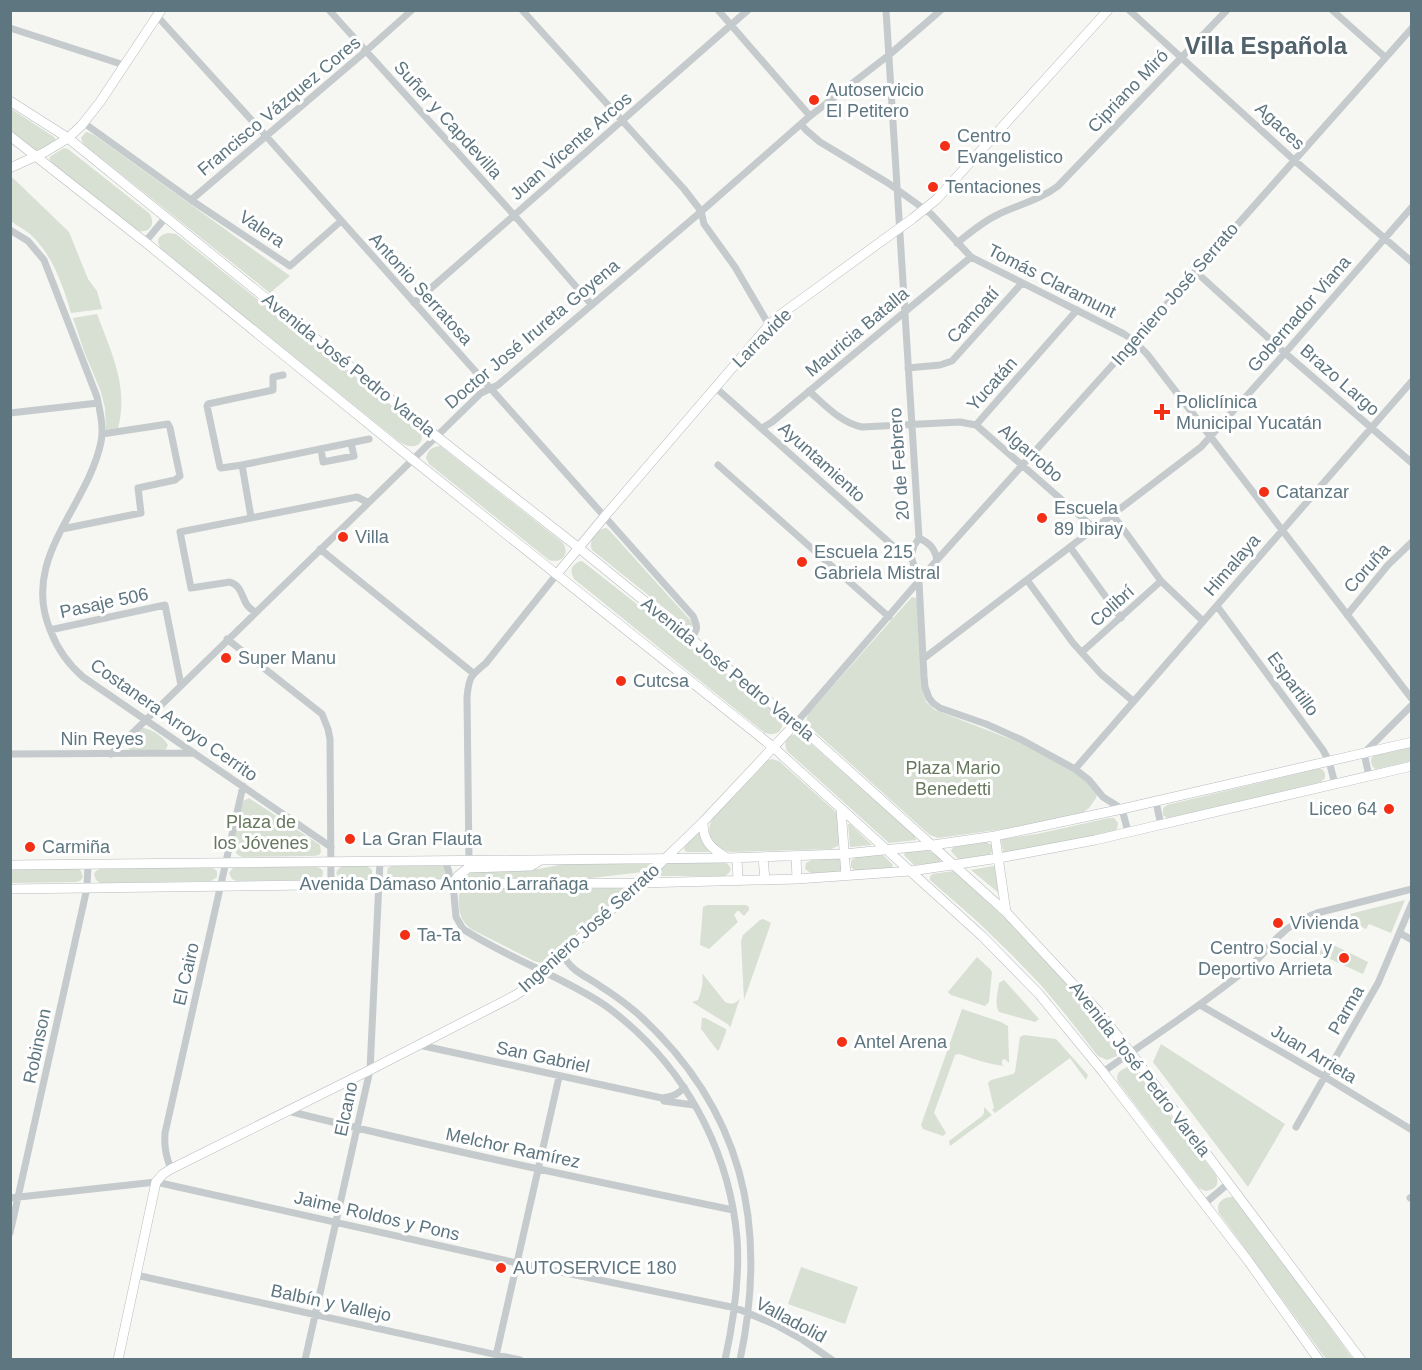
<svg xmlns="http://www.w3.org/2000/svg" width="1422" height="1370" font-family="Helvetica,sans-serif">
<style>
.green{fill:#d8dfd3}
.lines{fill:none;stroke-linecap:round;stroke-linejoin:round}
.secondary-casing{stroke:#b5bcbf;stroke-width:10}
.street{stroke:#c5cacc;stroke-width:7}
.secondary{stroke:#fff;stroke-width:9}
.poi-dot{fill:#f32f15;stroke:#fff;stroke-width:2}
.labels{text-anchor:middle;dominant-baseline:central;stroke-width:6;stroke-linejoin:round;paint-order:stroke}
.poi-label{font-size:18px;fill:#5e7680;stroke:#fff;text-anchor:start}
.street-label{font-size:18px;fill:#5e7680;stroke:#fff}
.park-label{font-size:18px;fill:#66785e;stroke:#fff}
.district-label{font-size:24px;font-weight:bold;fill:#51626b;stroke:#fff}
</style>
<rect width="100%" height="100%" fill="#f6f6f2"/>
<path class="green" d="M10,108L54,137L56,140C52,145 42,154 35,151C28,149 17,137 11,132Z
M87,132L94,135L290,276L270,293L86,146L83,143L81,138L85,133Z
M64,148L68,149L149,213C157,224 149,235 136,230L53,164L49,159L51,156Z
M13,178L69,232L88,279L97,291L102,309L71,313C63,285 52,254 30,234C24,229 17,226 11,221V179Z
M168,233L176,234L419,429C428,445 413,451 400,442L172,259C163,252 148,238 168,233Z
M97,314C111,352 129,387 118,428L106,430L105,408L101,392L84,351L73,318Z
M440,446L562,542C571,553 562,564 549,560L429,464L426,458C428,450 431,447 440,446Z
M606,528L609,530L692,622L693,626L692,627H688L592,550C588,541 596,529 606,528Z
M582,561L778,715C787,727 780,737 765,733L574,579C569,570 572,563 582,561Z
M913,597L916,598L917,601L923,690L926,702L935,710L1026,745L1073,771L1084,780L1097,794L1096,798L1089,808L1081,814L1004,829L938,838L930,835L923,829L810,727L806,721L808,714L911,598Z
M142,728C150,728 164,737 168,745L166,749L162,751L130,750L127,746L128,742Z
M796,734L801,735L915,836L916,840L889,843L787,751C783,742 787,736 796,734Z
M1411,746V761L1376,769L1374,768C1370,763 1370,759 1374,755Z
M772,759L779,761L836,812C839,822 842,836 838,846L831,849L731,852C714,850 703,834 713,818L767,761Z
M1317,769H1322L1325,773V778L1321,782L1171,818H1167L1163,815V808L1167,805Z
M249,798L320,845L321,852L319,855L313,856L242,857C238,855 236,854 235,850C232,844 241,810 243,801Z
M1109,818H1114L1118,823L1117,829L1113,832L1088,838L1003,853V851L1001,840L1003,839L1037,834Z
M848,824H850L872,845L850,847Z
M700,831L710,852H687L684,850L685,846Z
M986,842L992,845L993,850L990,855L962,860L958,859L951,851L953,847Z
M928,850L940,858L941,861L939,863L914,865L904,855L905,852Z
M883,855L893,865L891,868L858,871L854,870L851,867V861L856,857Z
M840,858L841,859L842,872L812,874L805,869L806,863L812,860Z
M724,862L728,864L731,869L729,873L725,876H654L668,863Z
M647,863L649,864L650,867L643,872L591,878H467L469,874L478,870L539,869L564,864Z
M393,865L441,866L444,867L446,874L445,877L438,880L394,879L389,878L387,873L388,868Z
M314,866L320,868L323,871L322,879L317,880L236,881L232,879L229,873L233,868Z
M342,866H367L372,870V876C371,877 370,878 369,879C361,883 322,880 342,866Z
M993,866H995L1000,894L971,870Z
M206,867L213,868L217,871V877L211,881L100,883L96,880L94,874L96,871L102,868Z
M78,868L81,871L83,877L80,881L76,882L11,883L10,869Z
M954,871L1024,936L1062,977L1117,1043L1119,1050L1117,1056L1107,1060L1098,1056L1066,1015L1040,984L1011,954L978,922L930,880V877L932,874Z
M624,888L626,889L624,891L546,960L541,963L534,961L471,929C459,920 458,908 459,894L464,889Z
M1405,900L1391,933L1369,924L1366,929L1338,917Z
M707,905H746L749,907V910L744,916L739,911H737L734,915L738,922L709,949L700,945L703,907Z
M763,919L771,923L744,1000L741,941L743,935L760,920Z
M1325,941L1368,962L1363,974L1319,954Z
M977,957L990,969L992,972L989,1002L985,1006L951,995L948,992Z
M702,973L725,1002C732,1005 736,1004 740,998L730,1028L729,1025L692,1002L698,1000C701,992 704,982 702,973Z
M1004,980L1039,1019L1035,1022L999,1012C994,1003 998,993 999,983Z
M962,1009L1001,1022L1008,1026L1009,1061V1063L1005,1059L1002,1060V1064L1004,1066C988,1064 974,1059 959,1054L955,1055L934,1113L946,1133L943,1136L923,1129L921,1125Z
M702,1018H705L726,1029V1032L719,1050H717L701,1029Z
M1024,1035L1056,1039L1088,1075L1086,1080L1070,1058L995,1113L992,1110L994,1108L988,1083L991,1080L1013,1074L1015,1072L1020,1037Z
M1161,1044L1285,1124L1248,1187L1153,1062Z
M1128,1067L1134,1068L1136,1071L1216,1175C1220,1185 1215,1190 1205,1191L1199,1188L1118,1082C1115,1074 1120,1070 1128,1067Z
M984,1107L992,1115L950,1146L949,1141L982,1116L984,1113Z
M1232,1197L1236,1199L1280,1258L1353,1359H1326L1219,1213C1215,1203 1223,1197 1232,1197Z
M801,1267L858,1287L845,1324L788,1304Z"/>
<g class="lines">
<g class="secondary-casing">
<path id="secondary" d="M10,101L68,138L436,436L579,548L691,639L796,723L1006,912L1098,1011L1131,1053L1361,1360
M10,136L145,242L412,459L773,747L982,936L1039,994L1103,1072L1249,1262L1319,1360
M10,168L45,152L68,138L81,126L100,102L161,10
M557,574L605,516L769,325L780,315L912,219L937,199L1108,10
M841,809L846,876
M703,822C703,842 711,848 727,858
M995,836L1006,912
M796,856L797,879
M763,857L765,880
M737,858L738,881
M10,865L727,858L844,854L933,845L995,836L1122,809L1412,742
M453,884L458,876L468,868L531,866L541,860
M10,889L379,884L640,883L797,879L911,871L999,858L1095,840L1412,766
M118,1360L156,1182L163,1174L171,1169L370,1070L514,996L528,987L640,883L703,822L796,723"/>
</g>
<path class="street" d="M329,10L514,215L591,304
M522,10L684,189L701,211L704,224L735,267L769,325
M718,10L810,116
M886,10L919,538L914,546L911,556L919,582L924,676L925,687L929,698L933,703L940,708L986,724L1022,740L1075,769L1089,780L1103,797L1122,809L1128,832
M1129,10L1294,160L1412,262
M1332,10L1385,57
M157,16L266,136L693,616C698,627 698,629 691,639
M10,28L124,65
M84,123L191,200L290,266L341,221
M801,124L806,130L820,142L888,183L931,214L971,257L1124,334L1134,341L1147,354L1412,699
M191,200L366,51L412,10
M10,230L28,241L44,260L97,397C100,411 104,428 101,442C87,509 19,559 51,632C58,650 68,664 83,677L331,847
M145,242L166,217
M957,243C970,233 982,222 997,215C1017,205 1040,200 1058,186L1227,10
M1195,271L1285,353L1412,463
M414,303L748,10
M908,368L940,365L952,361L1022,283
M715,387L900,552L911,556
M809,391C825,405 841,423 862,427L960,422L976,425
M10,413L98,403
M976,425L1094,528
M976,425L1077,310
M762,428L772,422L971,257
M321,449L323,462L354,456L351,443
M242,465L369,439
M718,465L889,617
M1113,515L1161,581L1203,621
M251,517L242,465L221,468L220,467L207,406L208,404L273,390V377L283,375
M62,529L141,513L138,488L175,480L180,476L170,428L168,424L102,434
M919,538C929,543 935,548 937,560
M1070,547L1121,618
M320,549L473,673
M1027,580L1073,643L1101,674L1133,701
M1217,606L1323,750L1329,761L1335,784
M255,612C252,610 249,608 247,605C241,596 242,586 230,582L191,588L180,532L357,497L367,502
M1347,615L1388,565L1412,542
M50,630L165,605L181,685
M227,639L322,714L328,729L330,739L331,885
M1082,652L1161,581
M923,659L1201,447L1285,353L1412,207
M796,723L937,560L1134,341L1412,28
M10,754L194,753
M111,754L481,393L498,385L696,216L810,116L889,55L941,10
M1075,769L1412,381
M1369,776L1364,753L1412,705
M1156,802L1161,825
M443,860C449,868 452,876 446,884
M469,860L467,697C469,677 470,676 486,663L557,574
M453,884L456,917L463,929C507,958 559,975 603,1004C615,1012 625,1021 635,1030C693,1084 730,1158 737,1238C740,1279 734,1319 725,1360
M1400,933L1412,940
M563,954C570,971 586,976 600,986C613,994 625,1003 637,1013C742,1108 769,1223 740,1360
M1200,1005L1325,1077L1412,1130
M419,1045L662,1098L664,1101L694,1105
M1103,1072C1152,1037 1203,1005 1249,967C1260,959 1268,947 1278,937C1289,926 1302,918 1317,913L1412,889
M663,1098C673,1096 678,1095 684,1087
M288,1111C435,1148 584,1179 733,1210
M1296,1127L1378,983L1412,903
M171,1169C166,1156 164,1147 165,1133L243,786
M10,1198L156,1182L517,1263L736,1308L776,1325L803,1340L832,1360
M1410,1198L1412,1197
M1204,1204L1229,1183
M10,1233L87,888L88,864
M136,1275L520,1360
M305,1360L370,1070L380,861
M495,1360L559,1077"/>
<use href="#secondary" class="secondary"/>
</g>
<g class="poi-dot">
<circle cx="814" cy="100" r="6"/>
<circle cx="945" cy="146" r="6"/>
<circle cx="933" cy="187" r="6"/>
<path d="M1159 403h6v6h6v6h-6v6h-6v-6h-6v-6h6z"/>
<circle cx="1264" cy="492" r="6"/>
<circle cx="1042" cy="518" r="6"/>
<circle cx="343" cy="537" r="6"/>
<circle cx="802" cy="562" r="6"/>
<circle cx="226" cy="658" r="6"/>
<circle cx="621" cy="681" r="6"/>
<circle cx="1389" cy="809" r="6"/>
<circle cx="350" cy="839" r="6"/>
<circle cx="30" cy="847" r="6"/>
<circle cx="1278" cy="923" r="6"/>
<circle cx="405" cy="935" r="6"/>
<circle cx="1344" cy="958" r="6"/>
<circle cx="842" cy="1042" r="6"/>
<circle cx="501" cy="1268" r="6"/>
</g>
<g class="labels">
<g class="poi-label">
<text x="826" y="90">Autoservicio<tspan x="826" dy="21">El Petitero</tspan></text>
<text x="957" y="136">Centro<tspan x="957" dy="21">Evangelistico</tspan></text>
<text x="945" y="187">Tentaciones</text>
<text x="1176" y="402">Policlínica<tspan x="1176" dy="21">Municipal Yucatán</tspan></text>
<text x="1276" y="492">Catanzar</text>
<text x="1054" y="508">Escuela<tspan x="1054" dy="21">89 Ibiray</tspan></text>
<text x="355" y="537">Villa</text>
<text x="814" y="552">Escuela 215<tspan x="814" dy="21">Gabriela Mistral</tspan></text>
<text x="238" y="658">Super Manu</text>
<text x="633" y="681">Cutcsa</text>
<text x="1377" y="809" text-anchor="end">Liceo 64</text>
<text x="362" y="839">La Gran Flauta</text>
<text x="42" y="847">Carmiña</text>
<text x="1290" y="923">Vivienda</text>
<text x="417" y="935">Ta-Ta</text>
<text x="1332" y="948" text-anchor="end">Centro Social y<tspan x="1332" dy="21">Deportivo Arrieta</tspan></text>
<text x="854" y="1042">Antel Arena</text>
<text x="513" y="1268">AUTOSERVICE 180</text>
</g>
<g class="street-label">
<text transform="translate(1128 91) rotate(-46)">Cipriano Miró</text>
<text transform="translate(279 106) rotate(-40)">Francisco Vázquez Cores</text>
<text transform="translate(448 120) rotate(48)">Suñer y Capdevilla</text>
<text transform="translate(1280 126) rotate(43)">Agaces</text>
<text transform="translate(571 146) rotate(-41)">Juan Vicente Arcos</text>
<text transform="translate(262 229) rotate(34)">Valera</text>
<text transform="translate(1052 281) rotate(27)">Tomás Claramunt</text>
<text transform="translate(421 289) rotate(48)">Antonio Serratosa</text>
<text transform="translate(1175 294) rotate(-49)">Ingeniero José Serrato</text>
<text transform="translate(1299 314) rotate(-49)">Gobernador Viana</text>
<text transform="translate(973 315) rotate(-48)">Camoatí</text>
<text transform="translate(857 332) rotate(-40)">Mauricia Batalla</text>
<text transform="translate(532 334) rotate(-40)">Doctor José Irureta Goyena</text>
<text transform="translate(762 338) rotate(-45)">Larravide</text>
<text transform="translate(349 365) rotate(39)">Avenida José Pedro Varela</text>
<text transform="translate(1340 380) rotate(41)">Brazo Largo</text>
<text transform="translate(992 384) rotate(-48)">Yucatán</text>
<text transform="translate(1031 453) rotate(41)">Algarrobo</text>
<text transform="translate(822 462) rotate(42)">Ayuntamiento</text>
<text transform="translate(899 464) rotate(-94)">20 de Febrero</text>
<text transform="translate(1232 565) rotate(-49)">Himalaya</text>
<text transform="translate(1367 568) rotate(-48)">Coruña</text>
<text transform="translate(104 603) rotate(-12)">Pasaje 506</text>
<text transform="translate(1112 606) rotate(-42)">Colibrí</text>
<text transform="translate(728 669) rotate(39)">Avenida José Pedro Varela</text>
<text transform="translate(1293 684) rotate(54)">Espartillo</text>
<text transform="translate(174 720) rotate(35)">Costanera Arroyo Cerrito</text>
<text x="102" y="739">Nin Reyes</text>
<text x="444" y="884">Avenida Dámaso Antonio Larrañaga</text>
<text transform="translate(589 928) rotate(-42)">Ingeniero José Serrato</text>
<text transform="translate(186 974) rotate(-77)">El Cairo</text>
<text transform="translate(1346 1010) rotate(-60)">Parma</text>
<text transform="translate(37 1046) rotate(-78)">Robinson</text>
<text transform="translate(1314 1054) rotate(31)">Juan Arrieta</text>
<text transform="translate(543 1057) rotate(12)">San Gabriel</text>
<text transform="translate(1140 1069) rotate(52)">Avenida José Pedro Varela</text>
<text transform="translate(346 1109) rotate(-78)">Elcano</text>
<text transform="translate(513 1148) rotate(12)">Melchor Ramírez</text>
<text transform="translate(377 1216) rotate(13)">Jaime Roldos y Pons</text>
<text transform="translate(331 1303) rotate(12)">Balbín y Vallejo</text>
<text transform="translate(791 1320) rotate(28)">Valladolid</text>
</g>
<g class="park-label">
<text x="953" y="768">Plaza Mario<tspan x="953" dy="21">Benedetti</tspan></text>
<text x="261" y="822">Plaza de<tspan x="261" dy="21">los Jóvenes</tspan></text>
</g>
<g class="district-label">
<text x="1266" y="45">Villa Española</text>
</g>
</g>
<rect width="1422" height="1370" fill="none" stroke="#5e7680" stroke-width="24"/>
</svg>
